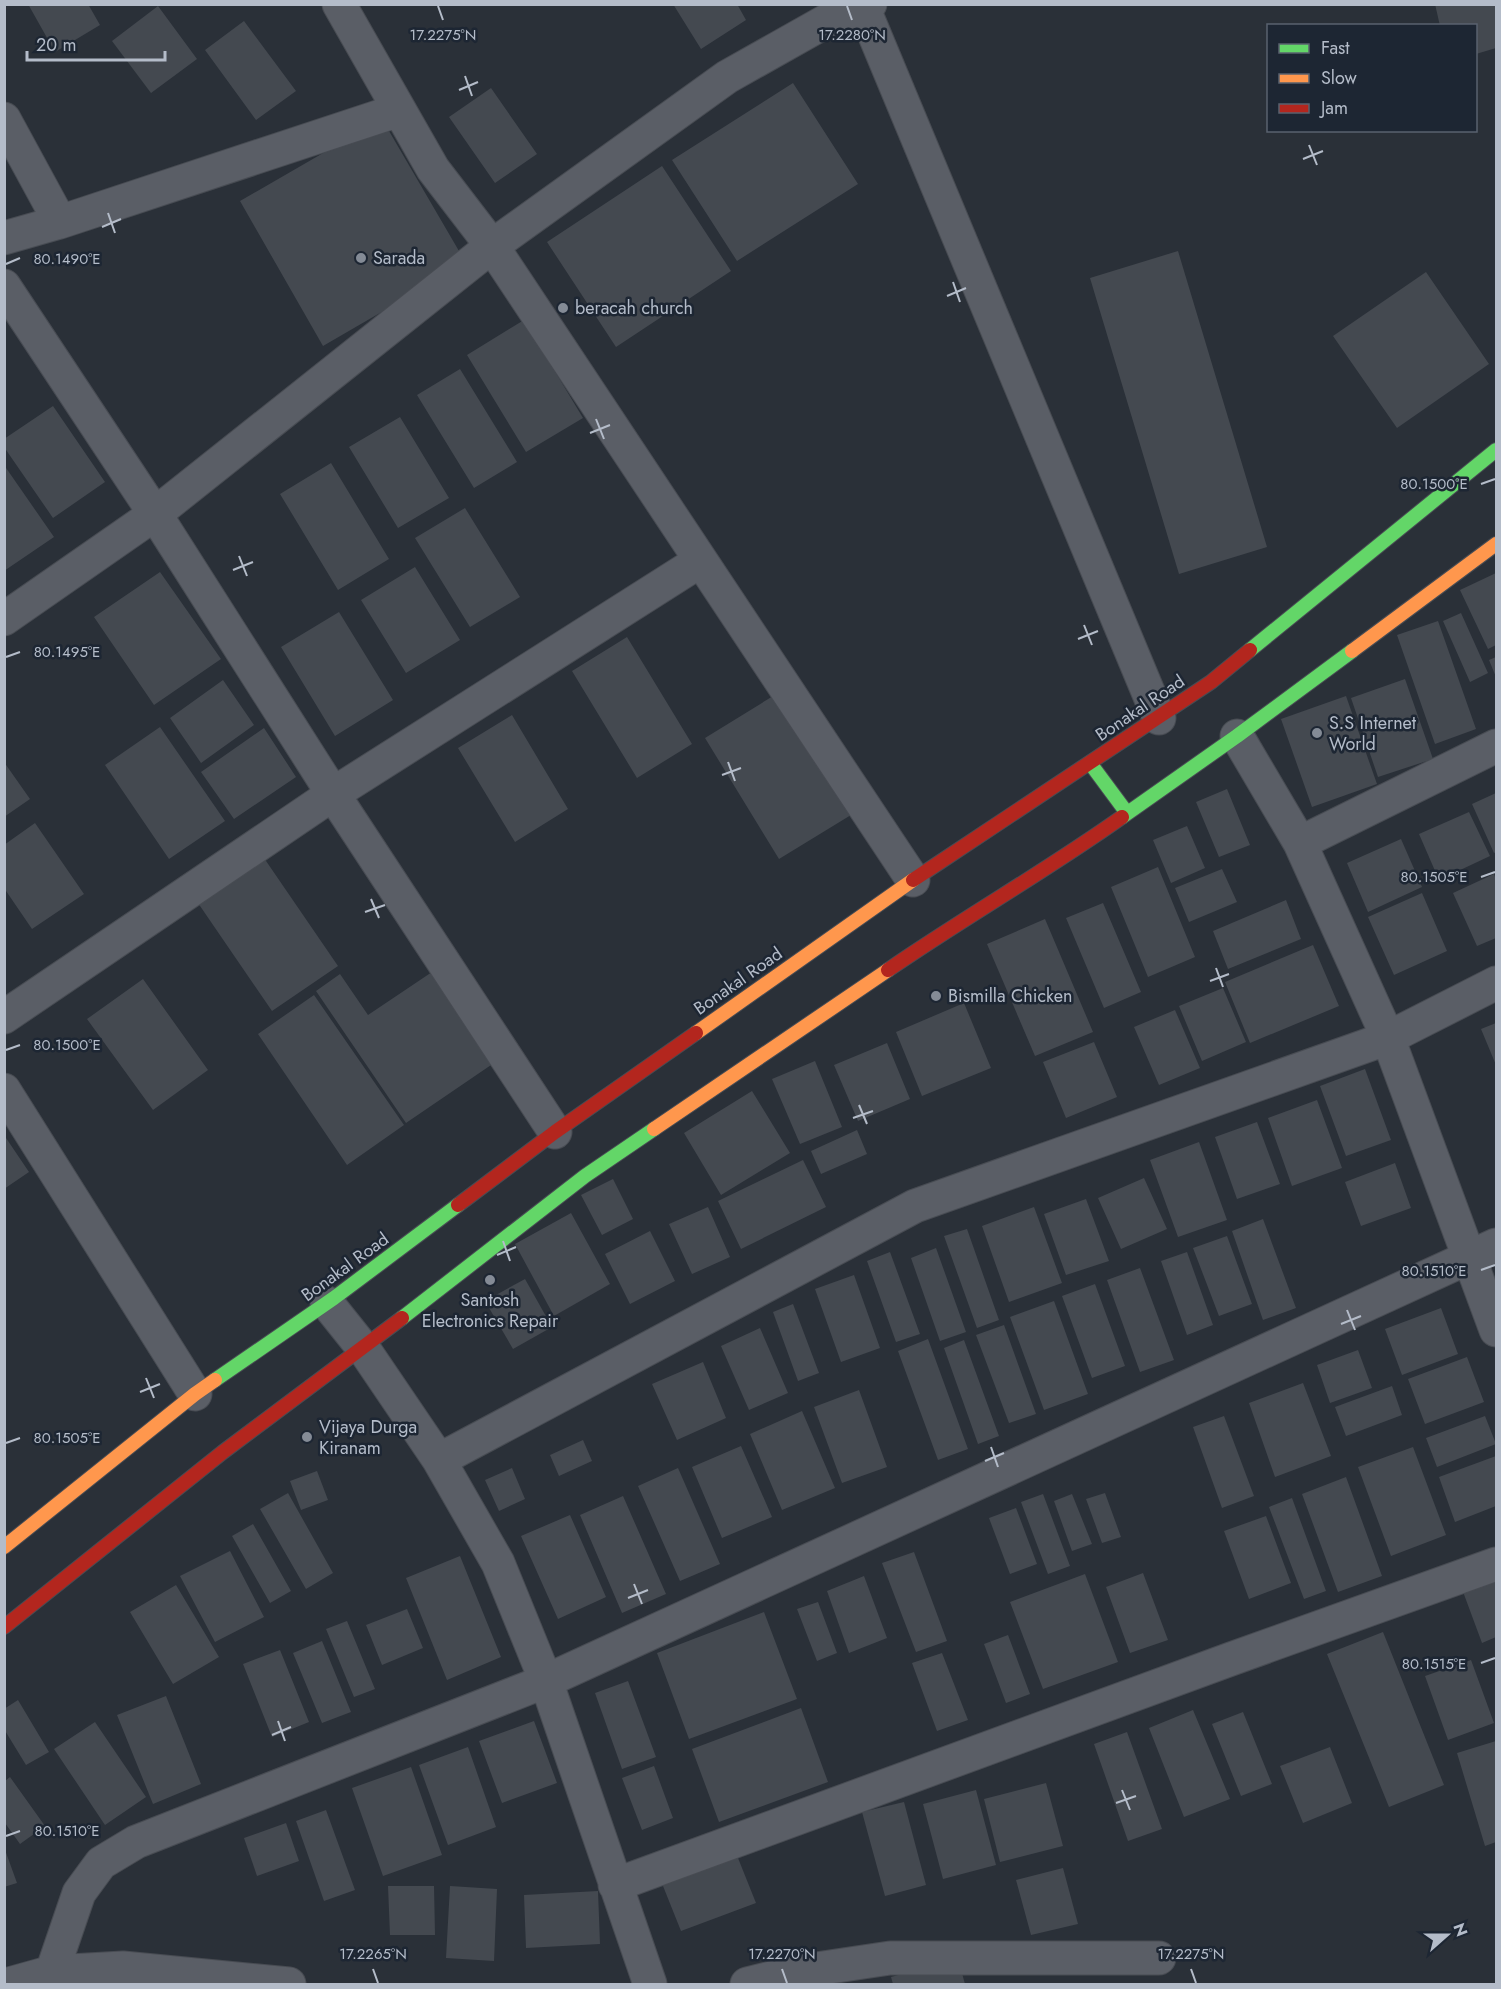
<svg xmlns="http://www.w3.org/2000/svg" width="1501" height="1989" font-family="Jost,sans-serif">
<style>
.building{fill:#444950}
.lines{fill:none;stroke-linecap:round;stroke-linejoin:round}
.street-casing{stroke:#484c53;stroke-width:35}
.fast-casing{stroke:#484c53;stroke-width:16}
.slow-casing{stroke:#484c53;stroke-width:16}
.jam-casing{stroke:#484c53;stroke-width:16}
.street{stroke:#5a5e66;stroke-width:33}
.fast{stroke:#63d668;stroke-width:14}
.slow{stroke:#ff974d;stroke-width:14}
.jam{stroke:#b3261e;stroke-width:14}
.ticks{fill:none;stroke:#b4bcc9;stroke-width:2}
.poi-dot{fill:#848b96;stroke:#1d2633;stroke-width:2}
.labels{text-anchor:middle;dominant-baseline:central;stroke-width:5;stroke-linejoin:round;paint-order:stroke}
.poi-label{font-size:18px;fill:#b4bcc9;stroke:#1d2633;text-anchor:start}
.street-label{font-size:18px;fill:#b4bcc9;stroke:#1d2633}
.ticks-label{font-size:15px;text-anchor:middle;fill:#b4bcc9;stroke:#1d2633;stroke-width:5;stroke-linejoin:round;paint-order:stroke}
</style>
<rect width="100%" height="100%" fill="#2a3038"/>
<path class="building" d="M28,4H88L100,25L55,52Z
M673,4H737L746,20L701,49Z
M1435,4H1496V48L1476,54V26H1440Z
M158,6L197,59L151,93L112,41Z
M244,21L296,91L256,120L205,50Z
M793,83L858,184L737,261L672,160Z
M491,88L537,154L495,183L449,117Z
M382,119L466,263L323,346L240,201Z
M662,166L731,271L616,347L547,242Z
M1178,251L1267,547L1179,574L1090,278Z
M1426,272L1489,364L1397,428L1333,336Z
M524,320L583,418L526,452L467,355Z
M460,369L517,462L474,488L417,395Z
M53,406L105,482L53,518L4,447V439Z
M400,417L449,498L398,528L349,447Z
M331,463L389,559L338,590L280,494Z
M4,465L54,537L4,571Z
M465,508L520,597L470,627L415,538Z
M415,567L460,640L406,673L361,600Z
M160,572L221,659L154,705L94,617Z
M1496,573V645L1488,649L1460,590Z
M339,612L393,700L335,736L281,647Z
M1461,613L1488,673L1470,682L1443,621Z
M1438,621L1476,729L1435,744L1397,635Z
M627,637L692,744L637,778L572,671Z
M1496,657V677L1489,660Z
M1405,679L1433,759L1378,777L1351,698Z
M223,680L254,725L201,763L170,718Z
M778,693L851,815L779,859L705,738Z
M1346,696L1377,784L1312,807L1281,719Z
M512,715L568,809L515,842L458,748Z
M160,727L225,821L169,859L105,765Z
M264,728L296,777L234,819L201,772Z
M4,762L30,799L4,817Z
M1227,789L1250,845L1219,857L1196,802Z
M1496,793V852L1494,853L1472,804Z
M1469,812L1490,856L1439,880L1419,834Z
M35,823L84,894L32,929L4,888V845Z
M1187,826L1205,868L1171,883L1153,840Z
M1401,839L1422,887L1368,912L1347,863Z
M264,858L338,966L272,1011L198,903Z
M1158,867L1195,957L1148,977L1111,887Z
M1222,869L1237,902L1189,922L1175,888Z
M1494,874L1496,880V938L1477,946L1453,893Z
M1422,893L1447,951L1394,975L1368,917Z
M1286,900L1301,939L1228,969L1213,931Z
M1103,903L1141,992L1104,1008L1066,918Z
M1045,919L1093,1032L1035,1056L987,944Z
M1313,945L1339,1006L1250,1043L1225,982Z
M432,972L494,1063L406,1123L316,991L340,974L368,1015Z
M143,979L208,1070L153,1110L87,1019Z
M1223,988L1246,1042L1202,1061L1179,1006Z
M314,995L404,1125L347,1165L258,1034Z
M964,1003L991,1068L922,1096L896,1032Z
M1175,1010L1200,1068L1159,1085L1134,1027Z
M1496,1023V1065L1481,1029Z
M1094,1042L1117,1097L1066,1118L1043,1062Z
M887,1043L910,1099L858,1121L834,1065Z
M815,1061L842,1127L800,1144L772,1079Z
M1365,1069L1391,1140L1346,1156L1320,1086Z
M752,1091L790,1153L721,1195L684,1133Z
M1317,1100L1342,1168L1292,1186L1268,1118Z
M1257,1122L1280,1184L1237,1199L1215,1137Z
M857,1130L867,1154L821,1174L811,1151Z
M4,1135L29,1172L4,1189Z
M1199,1142L1227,1220L1178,1237L1150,1160Z
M803,1160L826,1207L741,1249L718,1201Z
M1395,1163L1411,1208L1361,1226L1345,1182Z
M1144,1178L1167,1229L1121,1249L1098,1198Z
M613,1179L633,1219L602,1235L581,1195Z
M1086,1199L1109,1261L1066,1275L1044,1214Z
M708,1207L730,1257L692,1274L669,1224Z
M1034,1207L1062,1283L1009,1302L982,1226Z
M571,1213L610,1284L554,1316L515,1244Z
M1263,1219L1296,1308L1263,1320L1232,1231Z
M967,1229L999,1320L977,1328L944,1236Z
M650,1231L675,1281L630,1304L605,1254Z
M1227,1236L1252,1304L1219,1316L1193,1248Z
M936,1248L966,1332L940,1341L911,1258Z
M890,1252L920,1334L896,1342L867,1261Z
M1187,1252L1213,1325L1187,1335L1161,1261Z
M1140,1268L1174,1360L1140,1372L1107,1280Z
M854,1275L880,1348L841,1362L815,1289Z
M525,1279L552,1327L513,1349L485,1301Z
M1095,1284L1125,1366L1092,1378L1062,1296Z
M1054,1301L1088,1394L1044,1410L1010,1317Z
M793,1304L819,1373L798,1381L773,1312Z
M1441,1308L1458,1354L1402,1375L1385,1329Z
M1004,1325L1036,1414L1009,1423L976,1335Z
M760,1328L788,1393L749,1410L721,1346Z
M928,1339L968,1449L938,1460L898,1351Z
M964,1340L999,1436L978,1444L944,1348Z
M1358,1350L1372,1388L1330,1403L1317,1365Z
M1467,1357L1484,1402L1425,1424L1408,1379Z
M703,1362L726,1418L677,1440L652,1384Z
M1303,1383L1331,1456L1275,1477L1249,1403Z
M1392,1386L1402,1415L1346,1436L1335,1407Z
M859,1390L887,1467L842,1483L814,1407Z
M802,1411L835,1488L782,1510L750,1434Z
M1224,1416L1254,1496L1222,1508L1193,1427Z
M1485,1416L1496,1444L1437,1467L1426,1438Z
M583,1440L592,1461L559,1476L550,1455Z
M741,1446L772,1517L722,1538L692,1467Z
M1413,1447L1446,1535L1391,1556L1358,1467Z
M1496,1456V1506L1455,1522L1439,1477Z
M512,1468L525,1499L499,1511L485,1480Z
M678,1468L720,1564L680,1581L638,1486Z
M317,1471L328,1500L301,1510L290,1481Z
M1346,1477L1382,1576L1338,1592L1302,1494Z
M288,1493L333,1573L306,1589L260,1509Z
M1105,1493L1121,1537L1102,1543L1086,1499Z
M1043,1494L1070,1566L1048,1574L1021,1502Z
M1072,1494L1092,1544L1072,1551L1054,1501Z
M623,1496L666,1594L622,1613L580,1515Z
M1292,1498L1326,1591L1304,1599L1269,1507Z
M1016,1508L1037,1564L1010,1574L989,1518Z
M570,1515L606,1597L558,1619L521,1536Z
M1266,1516L1291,1583L1249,1599L1224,1531Z
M253,1524L291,1591L270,1603L232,1536Z
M230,1551L264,1617L215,1642L180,1576Z
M914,1552L947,1641L916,1652L882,1563Z
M460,1556L501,1657L447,1680L406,1578Z
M1143,1573L1168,1640L1130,1653L1106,1587Z
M1085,1574L1118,1662L1043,1689L1010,1602Z
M864,1576L887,1638L849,1653L827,1591Z
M1496,1577V1637L1482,1643L1462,1589Z
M176,1585L219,1657L173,1684L130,1612Z
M818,1602L837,1653L817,1661L797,1609Z
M407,1609L423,1648L382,1665L366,1625Z
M764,1612L797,1699L689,1739L657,1653Z
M347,1621L375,1689L354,1697L326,1629Z
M1383,1632L1444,1785L1389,1807L1327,1654Z
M1008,1635L1030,1694L1006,1703L984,1644Z
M322,1641L351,1712L322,1723L293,1653Z
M280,1650L309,1722L272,1737L243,1664Z
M942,1653L968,1720L937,1731L912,1663Z
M1471,1660L1494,1723L1448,1740L1425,1676Z
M628,1681L656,1757L622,1769L595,1693Z
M166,1696L201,1784L153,1804L117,1715Z
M18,1700L49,1752L26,1765L4,1729V1709Z
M801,1708L828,1782L719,1822L692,1749Z
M1193,1710L1230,1799L1184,1817L1149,1728Z
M1243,1712L1272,1784L1241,1796L1212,1724Z
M534,1721L557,1783L502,1803L479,1741Z
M95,1722L146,1797L105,1825L54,1749Z
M1127,1732L1162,1829L1128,1841L1094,1744Z
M1496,1741V1842L1485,1846L1457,1753Z
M468,1747L496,1827L448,1845L419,1765Z
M1330,1747L1352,1803L1303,1823L1280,1766Z
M654,1766L673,1818L642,1830L622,1778Z
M411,1767L442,1855L383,1876L352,1788Z
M10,1777L45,1826L20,1844L5,1823V1781Z
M1046,1783L1063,1846L1000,1862L984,1799Z
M976,1790L996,1865L943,1879L923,1804Z
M904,1802L926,1885L885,1896L862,1812Z
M326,1810L355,1890L324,1901L296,1821Z
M286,1823L299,1861L257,1876L244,1838Z
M4,1847L17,1883L4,1887Z
M736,1853L756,1903L681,1931L661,1881Z
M1063,1868L1078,1924L1031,1935L1016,1880Z
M388,1886H434L435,1935H390Z
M450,1886L497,1889L494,1961L446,1958Z
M598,1891L600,1944L526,1948L524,1895Z
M958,1959L965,1984H893L891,1977Z"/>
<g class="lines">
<g class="street-casing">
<path id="street" d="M339,4L433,169L492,246L913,880
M863,7L1159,718
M4,119L60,222L4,238
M60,222L399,110
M4,286L155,514L333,794L555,1132
M4,619L155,514L492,246L727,77L830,19L870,4
M1237,736L1300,843L1388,1038L1496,1330
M1300,843L1496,746
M4,1017L333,794L700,561
M4,1090L195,1394
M327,1303L363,1348L439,1460L498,1563L546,1681L650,1984
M439,1460L915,1206L1388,1038L1496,983
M615,1885L1231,1659L1496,1564
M52,1972L79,1893L101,1863L136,1842L546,1681L1496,1245
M9,1984L52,1972L123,1968L289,1984
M747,1984L796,1972L890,1958H1159"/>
</g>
<g class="fast-casing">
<path id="fast" d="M1250,650L1496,450
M1090,763L1127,813
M1122,817L1237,736L1352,651
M402,1318L585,1176L654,1129
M215,1380L334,1298L458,1205"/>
</g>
<g class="slow-casing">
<path id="slow" d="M1352,651L1496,544
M696,1033L913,880
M654,1129L888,970
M4,1547L195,1394L215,1380"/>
</g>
<g class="jam-casing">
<path id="jam" d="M913,880L1211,682L1250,650
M888,970C965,917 1046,871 1122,817
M458,1205L555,1132L696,1033
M4,1627L223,1452L402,1318"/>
</g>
<use href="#street" class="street"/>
<use href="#fast" class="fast"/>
<use href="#slow" class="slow"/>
<use href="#jam" class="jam"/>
</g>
<path class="ticks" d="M438,6L443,20M847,6L852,20M465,76L472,96M459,90L478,82M1309,145L1317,165M1303,159L1323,151M108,213L115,233M102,227L121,219M6,264L20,258M953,282L960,302M947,296L966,288M596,419L604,439M590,433L610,425M1481,484L1495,479M239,556L247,576M233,570L253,562M1084,625L1092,645M1078,639L1098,631M6,657L20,652M728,762L735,781M722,775L741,768M1481,877L1495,872M371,899L379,918M365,912L385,905M1216,968L1223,987M1210,981L1229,974M6,1050L20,1045M859,1105L867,1124M853,1118L873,1111M503,1241L510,1261M497,1255L516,1247M1481,1270L1495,1265M1347,1310L1355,1330M1341,1324L1361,1316M146,1378L154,1398M140,1392L160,1384M6,1443L20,1438M991,1447L998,1467M985,1461L1004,1453M634,1584L642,1604M628,1598L648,1590M1481,1663L1495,1658M278,1721L285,1741M272,1735L291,1727M1122,1790L1130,1810M1116,1803L1136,1796M6,1836L20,1831M373,1969L378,1983M782,1969L787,1983M1191,1969L1196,1983"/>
<g class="poi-dot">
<circle cx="361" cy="258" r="6"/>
<circle cx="563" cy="308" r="6"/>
<circle cx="1317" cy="733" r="6"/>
<circle cx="936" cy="996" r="6"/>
<circle cx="490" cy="1280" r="6"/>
<circle cx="307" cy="1437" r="6"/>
</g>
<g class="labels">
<g class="poi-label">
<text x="373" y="258">Sarada</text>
<text x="575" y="308">beracah church</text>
<text x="1329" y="723">S.S Internet<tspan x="1329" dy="21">World</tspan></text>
<text x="948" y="996">Bismilla Chicken</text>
<text x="490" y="1300" text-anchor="middle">Santosh<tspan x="490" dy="21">Electronics Repair</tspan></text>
<text x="319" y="1427">Vijaya Durga<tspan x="319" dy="21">Kiranam</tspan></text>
</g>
<g class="street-label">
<text transform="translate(1140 708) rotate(-34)">Bonakal Road</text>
<text transform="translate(738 981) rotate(-35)">Bonakal Road</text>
<text transform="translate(345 1267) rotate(-36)">Bonakal Road</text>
</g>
</g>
<g class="ticks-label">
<text x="443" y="40">17.2275°N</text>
<text x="852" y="40">17.2280°N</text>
<text x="67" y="264">80.1490°E</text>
<text x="1434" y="489">80.1500°E</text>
<text x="67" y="657">80.1495°E</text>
<text x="1434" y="882">80.1505°E</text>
<text x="67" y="1050">80.1500°E</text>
<text x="1434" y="1276">80.1510°E</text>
<text x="67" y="1443">80.1505°E</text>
<text x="1434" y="1669">80.1515°E</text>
<text x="67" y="1836">80.1510°E</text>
<text x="373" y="1959">17.2265°N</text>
<text x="782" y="1959">17.2270°N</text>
<text x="1191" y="1959">17.2275°N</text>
</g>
<rect width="1501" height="1989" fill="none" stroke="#b4bcc9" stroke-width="12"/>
<rect x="1267" y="24" width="210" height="108" fill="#1d2633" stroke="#59626f" stroke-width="1.5"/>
<rect x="1279" y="44" width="30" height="9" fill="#63d668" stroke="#59626f" stroke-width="1.5"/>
<text x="1321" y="54" font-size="18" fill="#b4bcc9">Fast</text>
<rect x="1279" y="74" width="30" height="9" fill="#ff974d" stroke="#59626f" stroke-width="1.5"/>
<text x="1321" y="84" font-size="18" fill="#b4bcc9">Slow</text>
<rect x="1279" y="104" width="30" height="9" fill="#b3261e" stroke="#59626f" stroke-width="1.5"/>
<text x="1321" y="114" font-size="18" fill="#b4bcc9">Jam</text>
<g transform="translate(1447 1935) rotate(69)" stroke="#1d2633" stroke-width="4.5" paint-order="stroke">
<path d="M0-4.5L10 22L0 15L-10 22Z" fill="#b4bcc9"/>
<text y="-9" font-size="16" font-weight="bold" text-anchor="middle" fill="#b4bcc9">N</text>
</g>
<path d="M27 51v9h138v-9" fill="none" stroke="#b4bcc9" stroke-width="3"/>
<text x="36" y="51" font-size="18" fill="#b4bcc9" stroke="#1d2633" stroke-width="4.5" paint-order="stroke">20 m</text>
</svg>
